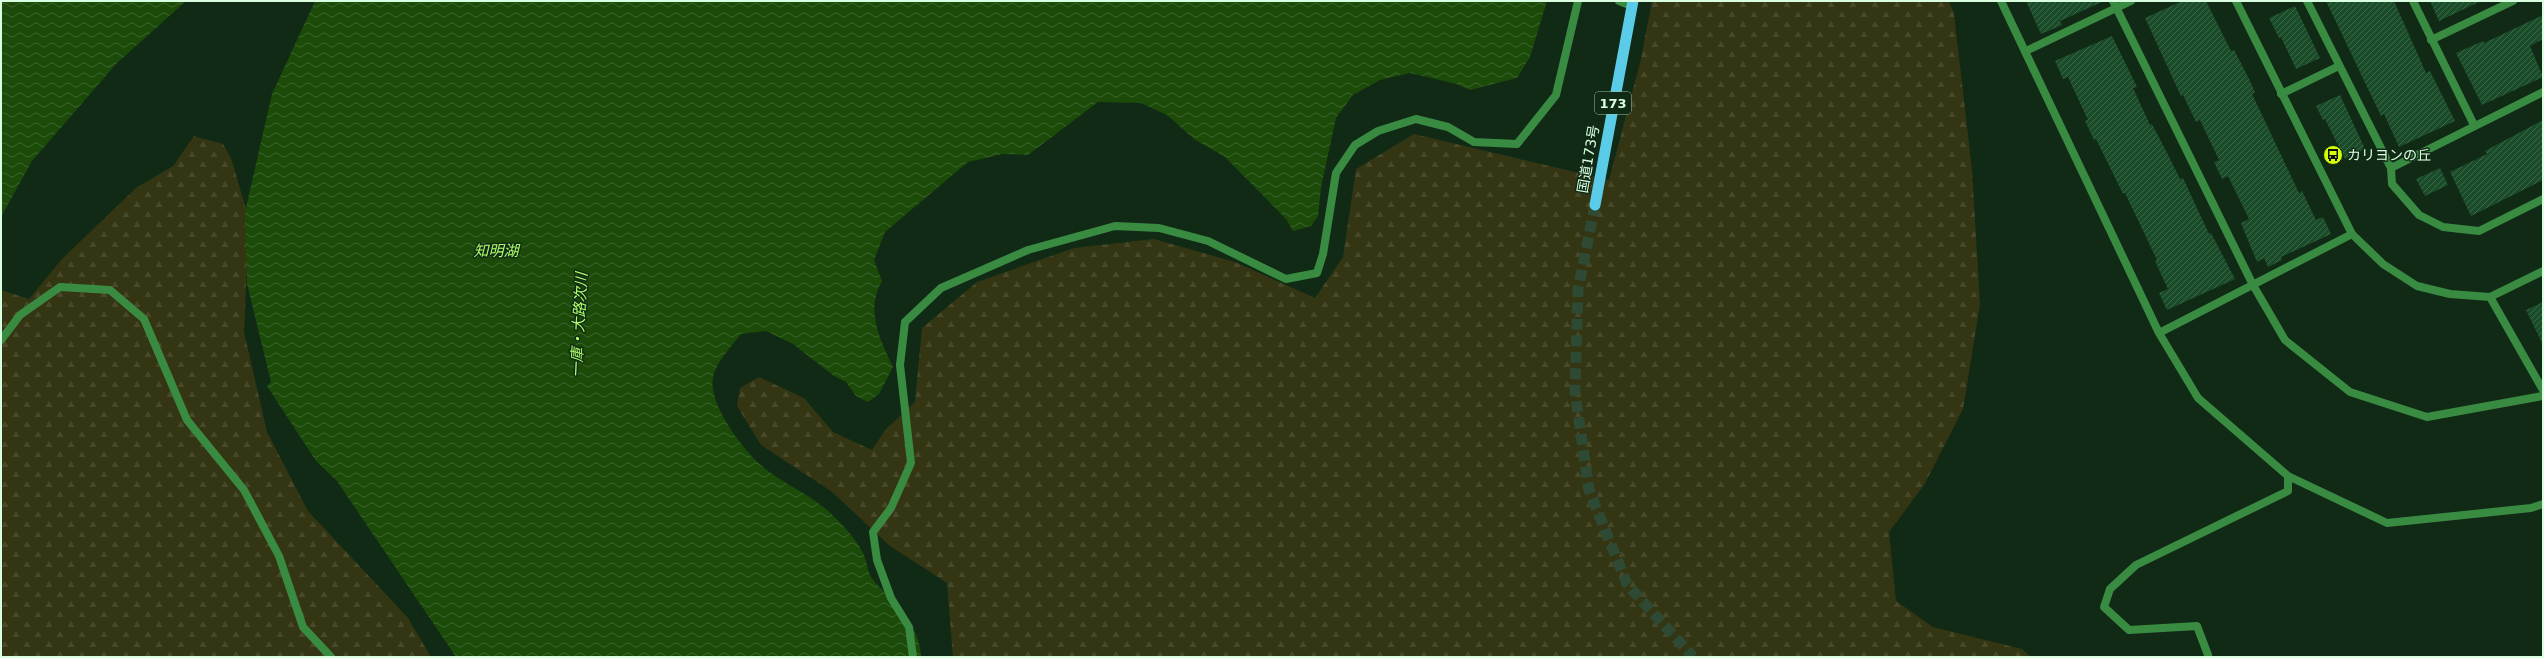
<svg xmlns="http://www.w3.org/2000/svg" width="2544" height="658" font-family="'DejaVu Sans','Noto Sans JP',sans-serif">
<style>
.forest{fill:url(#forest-firs)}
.water{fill:url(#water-waves)}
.building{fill:url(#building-hatch)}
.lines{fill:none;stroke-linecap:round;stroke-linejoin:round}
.trunk-tunnel{stroke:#2e4a34;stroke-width:11;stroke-dasharray:11 5.5;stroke-linecap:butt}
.minor{stroke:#3a8b42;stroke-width:8}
.tertiary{stroke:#3a8b42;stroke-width:8}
.trunk{stroke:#5acce7;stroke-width:11}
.labels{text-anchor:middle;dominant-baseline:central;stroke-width:3;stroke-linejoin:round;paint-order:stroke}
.shield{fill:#102a16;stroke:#9dbfa3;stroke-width:1}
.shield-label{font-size:13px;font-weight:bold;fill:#d9ffe0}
.poi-label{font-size:14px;fill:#d9ffe0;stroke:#102a16;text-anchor:start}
.street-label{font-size:14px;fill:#d9ffe0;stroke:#102a16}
.water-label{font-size:15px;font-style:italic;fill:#aeff67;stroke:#102a16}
</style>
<defs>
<pattern id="forest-firs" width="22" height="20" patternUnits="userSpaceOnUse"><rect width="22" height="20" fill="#343513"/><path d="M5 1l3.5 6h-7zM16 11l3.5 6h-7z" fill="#47492a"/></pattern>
<pattern id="water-waves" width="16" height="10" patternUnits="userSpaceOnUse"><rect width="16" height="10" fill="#1c4a09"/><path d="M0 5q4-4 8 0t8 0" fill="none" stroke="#3c652d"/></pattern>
<pattern id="building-hatch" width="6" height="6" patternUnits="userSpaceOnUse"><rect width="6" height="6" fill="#1b4c29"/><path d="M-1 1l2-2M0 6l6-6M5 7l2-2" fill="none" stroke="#3c6748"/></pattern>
</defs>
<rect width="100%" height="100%" fill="#102a16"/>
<path class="forest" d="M1652,1H1949L1954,14L1972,170L1980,304L1963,409L1924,485L1889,532L1896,601L1933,627L2022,649L2031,657H953L947,583L890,546L831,491L761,445L737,406L740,388L759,377L804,398L833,432L872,450L885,430L915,402L922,328L977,282L1074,248L1154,239L1235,262L1315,298L1343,257L1356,169L1414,134L1609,180L1641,59Z
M194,136L223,144L231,158L249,219L244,332L267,432L308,511L408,618L431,657H1V290L29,299L62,259L136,188L173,166Z"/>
<path class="water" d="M1,1H186L116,64L32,161L1,217Z
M315,1H1547L1530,57L1517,78L1470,90L1456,84L1410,73L1380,80L1353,95L1336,118L1321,187L1318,216L1311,226L1293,231L1286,219L1225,157L1194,139L1167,115L1141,103L1098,102L1028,155L1003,154L968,162L885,232L874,260L882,281C865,310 880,340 893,367L879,394L868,402L856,396L846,382L834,376L793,344L766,331L741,334C731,347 717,361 713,377C707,404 747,456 768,471C787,485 808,494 826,509C838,520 854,536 862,551C868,561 866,572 874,581C894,603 920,625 921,657H456L337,481L316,461L267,386L271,382L247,284L245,212L272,94Z"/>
<path class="building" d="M2026,1H2104L2060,21L2062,25L2041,34Z
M2182,1H2206L2231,51L2234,50L2248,77L2255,92L2252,94L2299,193L2302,191L2316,220L2323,217L2331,234L2281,257L2282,260L2268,267L2264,258L2257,262L2241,223L2249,219L2228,176L2222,179L2214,162L2219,160L2200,120L2196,122L2183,95L2181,96L2145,18Z
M2326,1H2394L2426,73L2430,71L2455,121L2399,147L2384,114L2381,116Z
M2430,1H2481L2439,21Z
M2295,6L2320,58L2296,69L2281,37L2279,38L2269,18Z
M2543,15V39L2530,46L2543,77L2482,105L2456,53L2483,41L2484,43Z
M2112,36L2137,87L2133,88L2150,125L2152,124L2165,149L2180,179L2183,178L2209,234L2211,233L2235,279L2167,310L2159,293L2168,289L2155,261L2157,260L2125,193L2123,194L2096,139L2094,140L2085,121L2088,120L2068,77L2063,79L2055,61Z
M2340,95L2365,149L2345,159L2325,119L2323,120L2316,106Z
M2543,120V180L2471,216L2450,172L2487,154L2485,151Z
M2440,168L2448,185L2425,196L2416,179Z
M2543,302V345L2526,310Z"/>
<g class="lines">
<path class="trunk-tunnel" d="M1595,205L1578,290L1575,392L1589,490L1627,584L1693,657"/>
<path class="minor" d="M1619,1L1632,6
M2001,1L2159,333L2198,398L2288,476L2387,523L2531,508L2543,504
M2113,1L2253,285L2285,340L2350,392L2427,417L2543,396
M2307,1L2391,168L2392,184L2419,215L2443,227L2479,231L2543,199
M2413,1L2474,125
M2431,40L2513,1
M2026,51L2131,1
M2281,94L2339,66
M2391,168L2543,92
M2490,297L2543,390
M2159,333L2352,234
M1,340L20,315L60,287L110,290L144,319L187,420L244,490L279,556L303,627L331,657
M2208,655L2197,626L2129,630L2104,607L2110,589L2136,565L2288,491V476
M913,657L909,627L891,598L877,560L873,532L891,508L911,463L900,365L905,322L941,288L1028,250L1115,226L1159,228L1208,241L1286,279L1317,273L1323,254L1336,173L1355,145L1378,131L1416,119L1448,127L1474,142L1517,144L1556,95L1578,1"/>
<path class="tertiary" d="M2236,1L2352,234L2383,264L2417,286L2450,294L2490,297L2543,271"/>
<path class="trunk" d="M1595,205L1633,1"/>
</g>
<defs>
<g id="bus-disc" transform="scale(1)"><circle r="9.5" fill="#d4ff05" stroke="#102a16"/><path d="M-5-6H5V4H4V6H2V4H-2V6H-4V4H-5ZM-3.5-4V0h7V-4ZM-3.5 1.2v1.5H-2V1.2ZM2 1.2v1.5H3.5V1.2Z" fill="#111"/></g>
</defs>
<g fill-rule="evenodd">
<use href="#bus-disc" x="2333" y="155"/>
</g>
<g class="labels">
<rect class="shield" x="1595" y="92" width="36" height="22" rx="3"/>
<g class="shield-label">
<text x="1613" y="103">173</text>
</g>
<g class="poi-label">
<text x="2347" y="155">カリヨンの丘</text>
</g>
<g class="street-label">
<text transform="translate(1588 159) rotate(-80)">国道173号</text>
</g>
<g class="water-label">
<text x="496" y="251">知明湖</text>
<text transform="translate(579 325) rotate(-87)">一庫・大路次川</text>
</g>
</g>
<rect width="2544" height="658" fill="none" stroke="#d9ffe0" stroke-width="4"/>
</svg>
